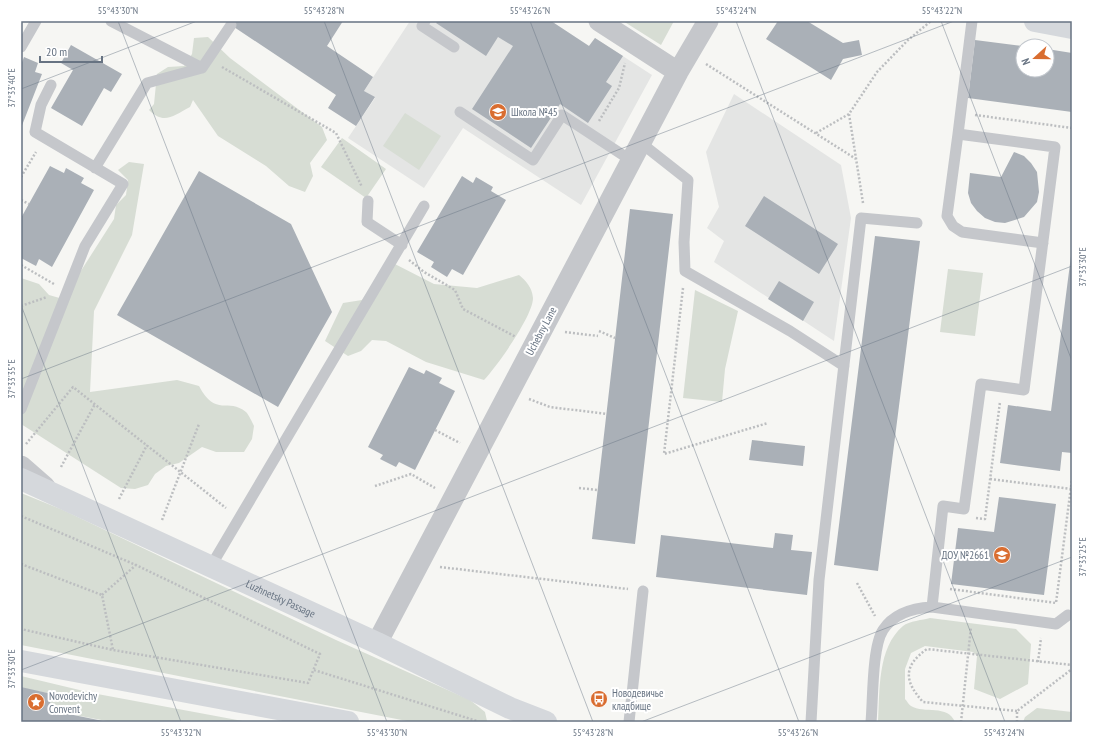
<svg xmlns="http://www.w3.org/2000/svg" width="1093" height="743" font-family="'PT Sans Narrow',sans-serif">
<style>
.built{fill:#e4e5e4}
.green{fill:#d7ddd4}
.building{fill:#aab0b7}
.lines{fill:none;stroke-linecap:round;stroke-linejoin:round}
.path{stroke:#bcbec0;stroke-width:2.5;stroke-dasharray:2 2;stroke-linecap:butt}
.lane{stroke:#c5c7cb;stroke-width:11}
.street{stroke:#c5c7cb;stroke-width:21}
.secondary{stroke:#d5d8dc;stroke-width:22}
.ticks{fill:none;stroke:#677382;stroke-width:1;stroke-opacity:0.45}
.labels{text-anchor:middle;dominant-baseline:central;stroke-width:4;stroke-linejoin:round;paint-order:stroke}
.poi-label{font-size:11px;fill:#677382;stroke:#fff;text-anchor:start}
.street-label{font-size:11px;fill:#677382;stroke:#fff}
.neatline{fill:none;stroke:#677382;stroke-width:1.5}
.ticks-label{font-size:10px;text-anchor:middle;fill:#677382}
</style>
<rect width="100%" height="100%" fill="#f6f6f3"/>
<path class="built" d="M410,21H551L589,46L595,38L652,75L581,205L463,128L424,188L348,138L375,98L364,91Z
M734,94L841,165L851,218L834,341L714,262L724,241L707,228L719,207L706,152Z"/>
<path class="green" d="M623,21H674L661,45Z
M208,37L230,58L322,127L327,140L310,163L313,176L305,192L289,186L266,166L218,136L193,100L190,107C173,116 164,125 149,110L154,104L157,74L168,67L184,66L192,54L194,38Z
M405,113L441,136L419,170L383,146Z
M342,138L386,169L366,198L321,167Z
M129,162L144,164L132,235L94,311L90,392L177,380L199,386C216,418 228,397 246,412C249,415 252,422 254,426L252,439L244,452H216L202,447L179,463L166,466L155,474L148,485L135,489L121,488L21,424V278L39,284L49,295L63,299L114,219L116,205L126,195L128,180L118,170Z
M389,261L434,284L477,288L519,275C526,281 532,287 533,298C533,316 497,366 484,380L426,362L386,341L372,340L361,351L348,356L325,341L343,303L362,300Z
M948,269L983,273L975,336L940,332Z
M695,290L738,311L725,369L722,402L683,398Z
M21,493L63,510L336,640L470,700L485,712L487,721L412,722L21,645Z
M930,618L1016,629L1031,644L1028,684L1000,699L974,689L977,656L973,652L925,646L911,653L905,669V699C907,701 909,705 911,706C924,714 948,704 955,722H878C880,691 877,648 903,626C909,621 923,620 930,618Z
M21,676L92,693L248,722H112L49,710L52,694L22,688L21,689Z
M1037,708L1072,712V722H1023L1025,717Z"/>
<path class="building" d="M225,21H343L327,46L373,77L364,91L375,97L356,126L328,108L336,95Z
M438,21H551L589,46L595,38L623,56L606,82L612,86L588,123L560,104L531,148L472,109L513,46L498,37L486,56L436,23Z
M778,21H807L843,43L859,40L862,55L843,59L831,80L766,39Z
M975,40L1023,46V70H1047V49L1072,53V112L968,98Z
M71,45L122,74L111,92L104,88L82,126L51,108L73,70L61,63Z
M24,57L38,63L35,72L42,74L21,128V65Z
M1014,152L1024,156L1031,163L1037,172L1039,192L1037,202L1024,217L1005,223L995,222L985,218L977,211L971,203L968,193L970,173L1001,177Z
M50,166L64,173L66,168L84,178L81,183L94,190L52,267L39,259L36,266L21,258V218Z
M199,171L291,224L332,312L278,407L117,315Z
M462,176L473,183L476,177L493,187L491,191L506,200L463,275L452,269L447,277L431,267L434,262L417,252Z
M764,196L838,244L819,274L745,226Z
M630,209L673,214L635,544L592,539Z
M875,236L920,241L878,571L834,565Z
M1071,256L1072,453L1062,452L1060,471L1000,463L1008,405L1051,411Z
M779,281L814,302L803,321L768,299Z
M409,367L424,374L426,370L442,378L439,383L455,391L415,470L399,462L396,467L380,459L383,455L368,447Z
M752,440L805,446L803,466L749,460Z
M999,497L1056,504L1044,595L951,584L958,528L994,532Z
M775,533L793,535L791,550L812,552L807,595L656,577L661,535L773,548Z
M21,687L52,694L49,710L108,722H21Z"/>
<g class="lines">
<path class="path" d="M706,64L856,159
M222,67L336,133L362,187
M975,115L1072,128
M599,121L619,88L625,63
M816,133L849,114
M21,177L36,152
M21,200L29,204
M863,203L849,114L877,72L908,40L931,21
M409,260L424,272L455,290L463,309L516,337
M21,265L54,284
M683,288L664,454L768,423
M21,306L47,297
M599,331L615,338
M565,332L598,336
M529,399L550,407L607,414
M435,430L460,443
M26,444L73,387L226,508
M61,467L95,404
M990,479L1071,489
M375,486L411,474L435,488
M579,488L598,490
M119,499L147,445
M21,516L136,565L320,654L308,683L113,650L21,629
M976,518L985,519L1000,402
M162,520L199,424
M21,564L102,595L113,650
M440,567L628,589
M857,583L875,616
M950,589L1056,603L1072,479
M102,595L136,565
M1038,662L1041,638
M314,670L477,721
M1017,711L923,702C904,681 903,666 927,649L1072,665
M961,722L971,627
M1017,722V711L1072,669"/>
<path class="lane" d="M111,21L202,68
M425,21L422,26L454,47
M972,21L958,134L1055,147L1024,390L981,384L964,509L943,506L932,607L1056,624L1068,615
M21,47L36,21
M460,112L533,160L562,115L632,161
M958,134L947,216L953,226L962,232L1043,243
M641,143L688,180L684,242L685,271L790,331L844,366
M95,168L147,83L202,68L231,25
M368,201L367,222L402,245
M21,409L85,246L123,184L35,132L41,105L51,85
M211,566L424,206
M629,722L643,591
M811,722L819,580L861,218L917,223
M871,722C873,700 872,647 883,630C894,613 913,608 932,607"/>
<path class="street" d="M599,21L678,72
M21,466L45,487
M377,643L678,72L708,21"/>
<g class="secondary">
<path d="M1035,21L1072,28"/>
<path id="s1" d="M21,479L377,643L510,708L546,722"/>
<path d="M21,661L348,722"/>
</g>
</g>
<path class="ticks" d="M118,21L387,722M324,21L593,722M530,21L799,722M736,21L1005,722M941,21L1072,361M21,89L197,21M21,305L181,722M21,379L954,21M21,670L1072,266M641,722L1072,557"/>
<defs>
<g id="school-disc" transform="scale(0.9)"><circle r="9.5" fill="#d96d30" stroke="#fff"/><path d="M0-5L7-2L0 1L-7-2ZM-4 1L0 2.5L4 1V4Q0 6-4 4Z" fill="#fff"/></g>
<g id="bus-disc" transform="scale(0.9)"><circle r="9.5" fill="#d96d30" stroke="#fff"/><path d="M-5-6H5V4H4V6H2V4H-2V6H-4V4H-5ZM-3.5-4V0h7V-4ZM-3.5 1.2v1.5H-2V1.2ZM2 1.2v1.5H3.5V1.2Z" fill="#fff"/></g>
<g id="sight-disc" transform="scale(0.9)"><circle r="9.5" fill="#d96d30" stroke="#fff"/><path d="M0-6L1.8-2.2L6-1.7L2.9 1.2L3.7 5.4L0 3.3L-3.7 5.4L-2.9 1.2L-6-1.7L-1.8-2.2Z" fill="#fff"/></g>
</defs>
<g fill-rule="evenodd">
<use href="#school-disc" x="498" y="112"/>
<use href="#school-disc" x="1002" y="555"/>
<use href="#bus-disc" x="599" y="699"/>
<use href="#sight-disc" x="36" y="702"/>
</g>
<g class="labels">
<g class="poi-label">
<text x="511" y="112">Школа №45</text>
<text x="989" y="555" text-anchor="end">ДОУ №2661</text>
<text x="612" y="693">Новодевичье<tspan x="612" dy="13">кладбище</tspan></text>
<text x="49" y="696">Novodevichy<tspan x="49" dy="13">Convent</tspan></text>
</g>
<g class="street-label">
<text transform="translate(541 331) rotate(-62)">Uchebny Lane</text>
<text stroke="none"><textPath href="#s1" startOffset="286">Luzhnetsky Passage</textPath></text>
</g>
</g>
<rect width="1093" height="743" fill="none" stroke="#ffffff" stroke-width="44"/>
<g transform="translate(1035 58) rotate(249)"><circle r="19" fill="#ffffff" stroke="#c2c7cd"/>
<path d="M0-3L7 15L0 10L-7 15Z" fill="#d96d30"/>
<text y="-6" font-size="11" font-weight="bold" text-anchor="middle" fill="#677382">N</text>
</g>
<path d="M40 56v6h62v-6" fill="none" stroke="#677382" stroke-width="2"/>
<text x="46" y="56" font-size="12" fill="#677382" stroke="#ffffff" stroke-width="3" paint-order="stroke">20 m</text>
<rect x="22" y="22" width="1049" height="699" class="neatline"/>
<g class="ticks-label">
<text x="118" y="14">55°43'30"N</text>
<text x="324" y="14">55°43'28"N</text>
<text x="530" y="14">55°43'26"N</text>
<text x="736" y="14">55°43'24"N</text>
<text x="942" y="14">55°43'22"N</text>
<text transform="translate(11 88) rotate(-90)" y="4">37°33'40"E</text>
<text transform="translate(1082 267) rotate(-90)" y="4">37°33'30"E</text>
<text transform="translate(11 379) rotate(-90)" y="4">37°33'35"E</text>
<text transform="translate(1082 557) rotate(-90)" y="4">37°33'25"E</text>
<text transform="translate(11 669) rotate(-90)" y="4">37°33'30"E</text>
<text x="181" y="736">55°43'32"N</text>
<text x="387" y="736">55°43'30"N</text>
<text x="593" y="736">55°43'28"N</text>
<text x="798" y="736">55°43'26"N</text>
<text x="1004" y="736">55°43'24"N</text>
</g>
</svg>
